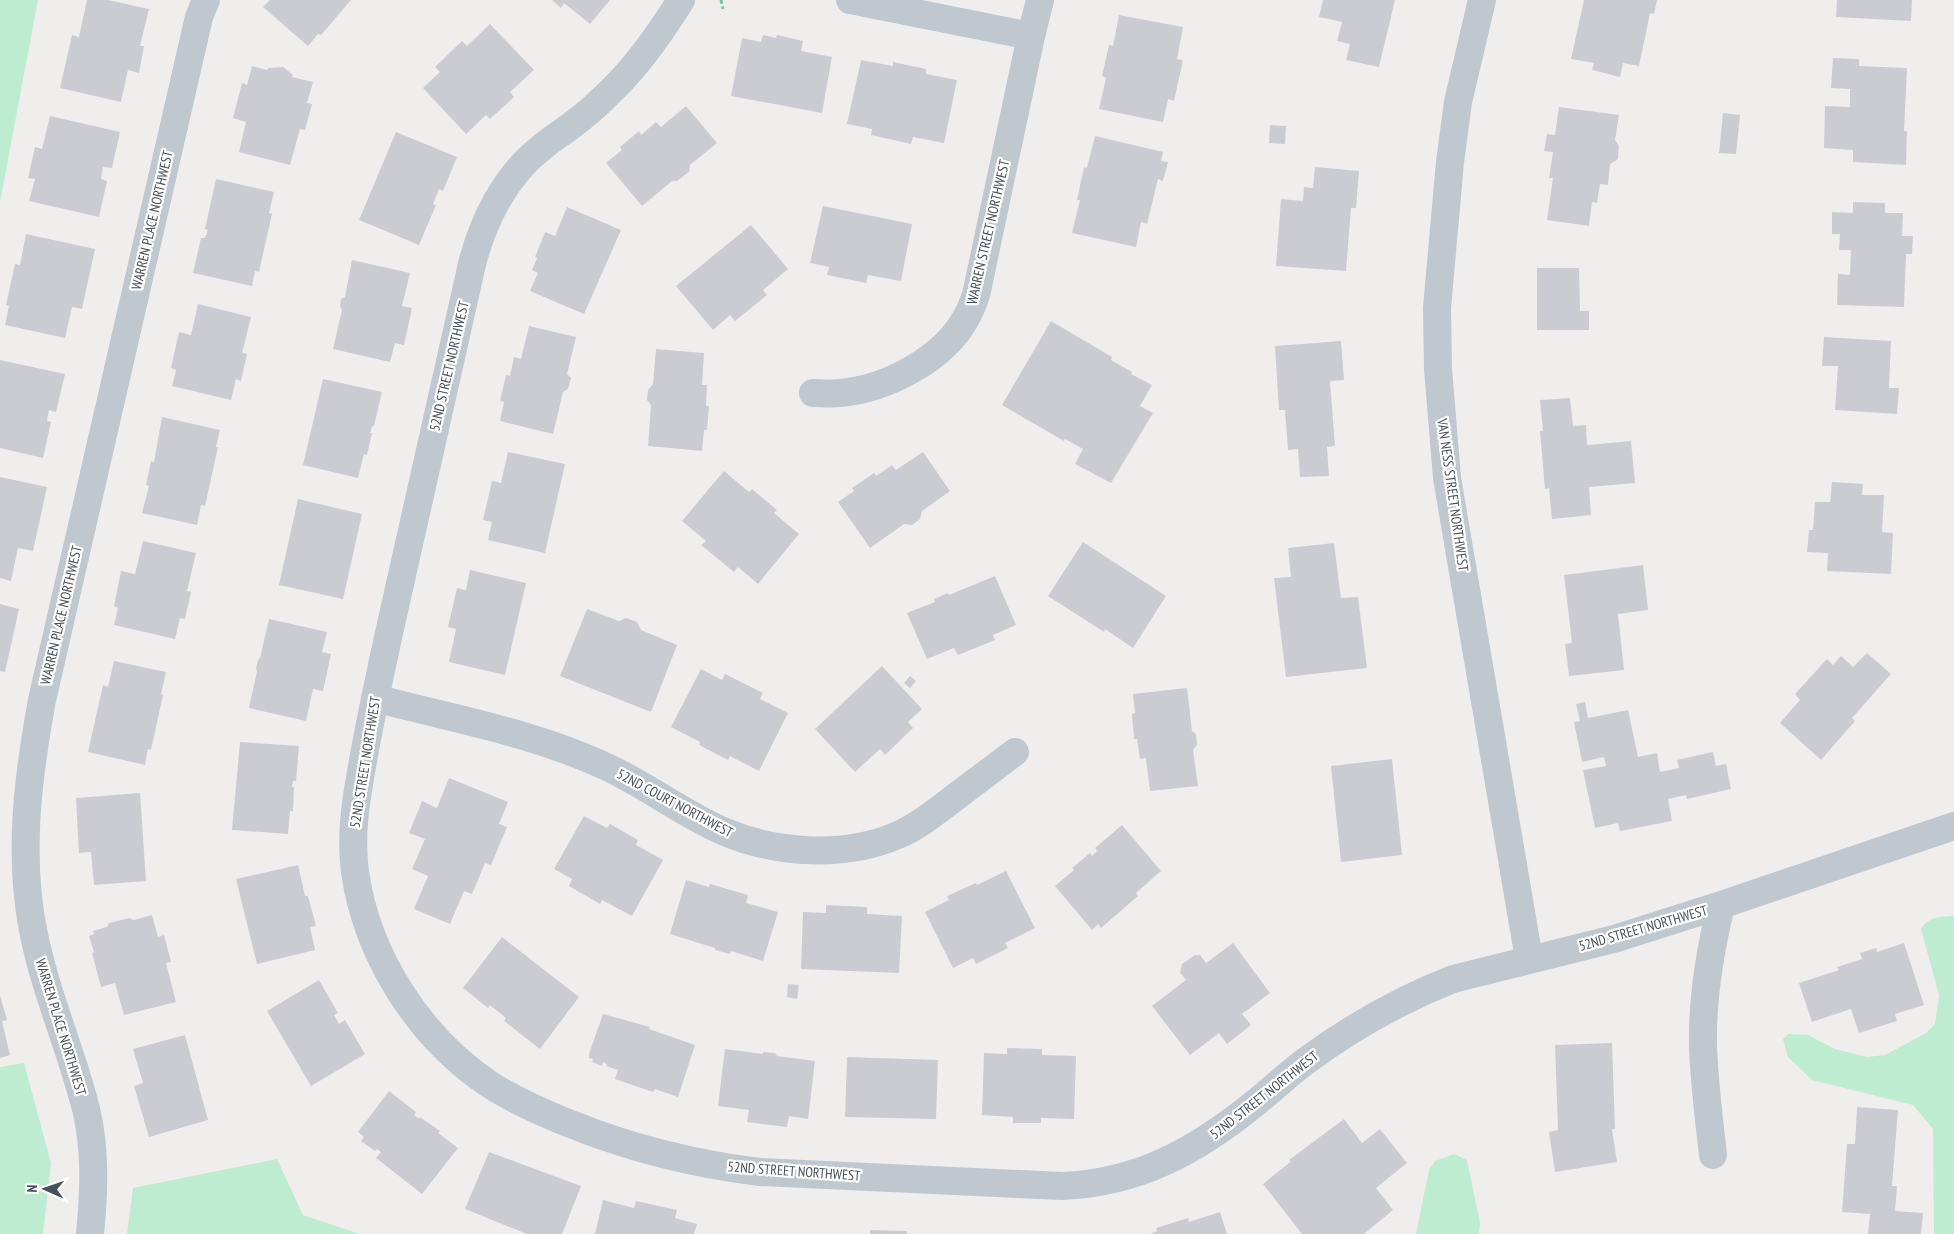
<svg xmlns="http://www.w3.org/2000/svg" width="1954" height="1234" font-family="'PT Sans Narrow',sans-serif">
<style>
.green{fill:#beecd1}
.building{fill:#cbccd2}
.lines{fill:none;stroke-linecap:round;stroke-linejoin:round}
.path{stroke:#78c7a3;stroke-width:3;stroke-dasharray:4 2.5;stroke-linecap:butt}
.street{stroke:#bfc7cf;stroke-width:28}
.labels{text-anchor:middle;dominant-baseline:central;stroke-width:4.5;stroke-linejoin:round;paint-order:stroke}
.street-label{font-size:14px;fill:#47505a;stroke:#fff}
</style>
<rect width="100%" height="100%" fill="#f0eeed"/>
<path class="green" d="M0,0H38L0,202Z
M1954,916V1234H1934L1933,1129L1913,1105L1812,1080L1788,1057L1783,1039L1788,1034L1808,1035L1835,1049L1867,1057L1885,1055L1926,1033L1935,1024L1939,995L1921,929C1929,916 1939,917 1954,916Z
M24,1063L51,1163L43,1234H0V1067Z
M1454,1154L1467,1160L1480,1223L1479,1234H1416L1429,1170L1435,1161Z
M277,1159L303,1215L360,1234H127L133,1188Z"/>
<path class="building" d="M87,0H108L149,9L140,46H144L139,73L128,70L121,102L60,88L72,35L79,37Z
M270,0H351L321,35L318,34L308,46L263,7Z
M552,0H610L590,24L564,3L561,8Z
M1323,0H1395L1379,67L1346,60L1350,44L1337,41L1342,22L1319,17Z
M1584,0H1657L1654,14L1650,13L1639,66L1623,63L1620,77L1592,70L1594,63L1571,59Z
M1837,0H1912L1911,21L1836,17Z
M1119,15L1183,27L1177,59L1183,60L1174,101L1168,99L1163,122L1099,109L1106,78L1102,76L1109,45L1113,46Z
M490,24L534,70L510,92L514,97L490,119L486,115L466,134L423,88L440,72L435,67L462,41L467,46Z
M763,35L776,38L777,35L803,41L801,51L832,57L822,113L731,96L742,38L761,42Z
M1833,58L1859,59V66L1907,68L1904,131H1907L1906,165L1853,162V150L1824,148L1825,106L1850,107V89L1831,88Z
M861,60L893,66V62L926,69V74L957,80L944,143L913,137L911,144L871,135L872,129L847,124Z
M252,66L267,70L268,68L283,67L293,75L292,77L313,82L307,103L312,104L305,130L300,129L290,165L239,152L246,122L233,118L242,83L247,85Z
M686,106L717,143L690,165L689,172L677,181H672L642,206L606,163L622,150L620,147L639,131L641,135L656,122L661,127Z
M1559,107L1619,115L1615,140L1619,146L1618,159L1610,164L1608,185L1600,184L1597,203L1592,202L1589,226L1547,220L1553,178H1549L1553,152L1544,151L1547,134L1555,135Z
M1723,113L1740,115L1736,154L1719,153Z
M50,116L120,132L112,168L103,167L101,179L107,181L99,217L29,201L35,179L28,178L35,147L42,149Z
M1270,125L1286,126L1285,144L1269,143Z
M396,132L457,157L443,191L439,189L433,204L436,205L419,245L359,220Z
M1095,136L1163,152L1161,161L1168,162L1163,181L1158,179L1147,224L1141,222L1136,247L1072,233L1080,200H1077L1084,167L1087,168Z
M1315,167L1359,171L1356,208H1351L1346,271L1276,266L1281,199L1303,201L1304,187L1313,188Z
M216,179L274,192L269,213L272,214L259,272L255,271L252,286L193,273L201,238H205L208,230L205,229Z
M1853,202L1885,203V213H1903L1902,236H1913L1912,254H1906L1904,307L1837,305L1838,274L1850,275L1851,250H1839L1840,234H1832V212L1853,213Z
M823,206L912,224L901,281L868,275L866,283L827,275L829,267L810,263Z
M567,207L621,230L584,314L530,291L538,273L532,270L537,258L535,257L545,232L555,236Z
M751,225L788,269L763,290L767,295L735,321L730,315L713,330L676,286Z
M26,234L95,249L82,309L72,307L65,338L5,325L9,306L6,305L15,264L20,265Z
M352,260L410,273L402,306L412,308L404,345L395,343L390,362L333,349L342,310L340,306L341,299L345,297Z
M1537,268H1579L1580,311H1589V330H1537Z
M198,304L251,317L242,353L247,354L241,381L236,379L231,400L172,386L176,370L171,368L179,332L191,335Z
M1051,321L1112,357L1111,360L1132,372L1131,374L1152,385L1140,406L1153,413L1111,483L1075,464L1083,449L1065,439L1064,441L1002,405Z
M529,326L576,337L567,374L571,378L568,389L563,392L553,434L500,421L504,402L500,401L506,375L510,376L514,357L521,359Z
M1824,337L1891,341L1889,388H1899L1897,414L1835,410L1838,366H1822Z
M1341,341L1344,380L1330,381L1335,446L1327,447L1329,476L1300,477L1298,449L1288,450L1285,410H1279L1275,346Z
M656,349L704,353L702,385H707L706,406H709L707,430H704L702,451L648,446L651,405L647,400L648,390L653,384Z
M0,360L65,374L56,412L49,410L47,421L51,422L43,458L0,448Z
M323,379L382,392L374,426H372L370,433H372L367,455L364,454L358,478L303,465Z
M1570,398L1573,426L1586,425L1587,445L1631,441L1635,483L1589,487L1591,515L1552,519L1549,488L1545,489L1540,431H1543L1540,400Z
M162,417L220,430L216,447H218L205,506L201,505L197,525L142,513L149,486L146,485L151,461L154,462Z
M508,452L565,464L545,553L488,540L492,522L483,520L492,481L501,483Z
M923,452L950,491L922,511L920,519L912,525L904,524L870,548L838,502L854,491L852,488L874,473L876,476L892,465L896,470Z
M724,471L749,492L752,489L777,510L774,513L799,534L758,584L738,567L734,572L701,545L706,541L682,521Z
M0,477L47,487L33,551L18,548L11,581L0,578Z
M1832,482L1863,484L1862,495H1884L1882,532L1893,533L1891,574L1827,571L1828,553L1807,552L1809,530H1813L1815,502H1830Z
M298,499L362,514L343,599L279,585Z
M143,541L196,553L187,591L191,592L185,619L180,618L175,639L114,625L118,608L114,606L121,571L135,574Z
M1083,542L1166,596L1133,648L1105,629L1104,632L1048,596Z
M1334,543L1341,598L1358,597L1367,668L1286,677L1274,578L1291,577L1288,548Z
M1643,565L1648,610L1618,614L1624,670L1569,676L1565,644L1572,643L1564,575Z
M470,570L526,583L505,675L449,662L456,629L448,627L457,588L466,590Z
M995,576L1016,625L993,635L995,640L958,655L954,648L927,659L907,613L935,602L934,599L948,593L949,595Z
M0,604L19,609L5,672L0,671Z
M587,609L619,621L626,618L637,622L641,630L677,645L651,712L560,676Z
M269,619L327,632L322,652L331,654L323,691L313,689L306,721L249,708L257,671L256,668L258,660L260,658Z
M1867,653L1891,674L1852,718L1855,721L1821,760L1780,723L1800,700L1795,694L1827,659L1833,665L1841,656L1853,667Z
M114,661L166,672L161,694L163,695L151,750L148,749L145,765L88,752L103,685L108,687Z
M882,666L922,709L908,722L913,728L885,755L880,749L855,772L815,729Z
M701,669L722,680L725,674L763,693L760,699L788,713L759,771L730,756L728,760L699,745L700,742L671,727Z
M910,676L916,681L910,688L904,683Z
M1187,688L1192,731L1196,734L1197,745L1193,750L1198,786L1150,791L1146,758L1140,759L1137,739H1134L1132,714L1135,713L1133,694Z
M1585,702L1588,718L1628,710L1638,757L1657,753L1660,772L1679,768L1677,760L1713,752L1716,766L1726,764L1731,789L1687,799L1686,795L1668,799L1672,821L1620,831L1618,823L1595,828L1583,770L1606,766L1604,757L1582,762L1574,722L1580,721L1576,704Z
M240,742L299,746L296,781H293L292,787H294L293,811H290L288,834L232,830Z
M1392,759L1402,855L1341,862L1331,766Z
M449,778L508,802L499,824L507,827L491,865L485,863L472,894L464,891L450,924L414,909L428,876L412,869L425,839L409,833L422,801L437,808Z
M140,793L146,881L94,885L91,852L79,853L76,798Z
M584,816L607,828L610,824L638,840L636,845L663,860L632,916L602,900L600,904L569,886L572,879L554,869Z
M1122,825L1161,871L1136,893L1138,896L1101,928L1098,924L1092,930L1055,886L1074,870L1072,868L1090,853L1092,856L1097,851L1095,848Z
M298,865L305,896H308L316,926L310,927L315,950L257,964L236,879Z
M1006,871L1035,928L1005,943L1008,948L976,964L973,958L953,968L925,912L949,900L947,896L976,883L977,885Z
M686,880L709,887L710,884L748,895L746,903L778,912L763,961L731,951L730,954L715,950V948L670,934Z
M826,905L867,907V914L902,916L899,973L801,969L803,912L826,913Z
M152,915L158,937L164,935L171,962L166,963L176,1002L124,1015L115,983L101,987L92,953L94,952L89,936L94,934L93,931L107,927L109,923L129,918L134,920Z
M502,937L579,997L540,1049L504,1021L506,1018L490,1005L488,1008L463,988Z
M1233,943L1270,993L1242,1014L1251,1025L1227,1044L1219,1033L1190,1055L1152,1006L1186,980L1180,973L1182,964L1195,955H1200L1206,963Z
M1904,943L1924,1005L1895,1014L1897,1021L1859,1033L1851,1009L1812,1022L1799,983L1839,970L1837,967L1862,959L1860,953L1876,948L1877,952Z
M319,980L338,1013L334,1015L339,1024L345,1020L365,1054L311,1086L267,1011Z
M788,984L799,985L797,999L787,997Z
M0,995L7,1020L2,1021L10,1055L0,1058Z
M603,1014L650,1027L649,1029L695,1045L678,1097L655,1089L653,1092L615,1079L618,1070L606,1066L607,1064L603,1062L602,1066L592,1062L593,1059L589,1058V1054Z
M185,1035L208,1120L149,1137L134,1086L143,1083L133,1049Z
M1612,1043L1615,1129H1612L1617,1162L1555,1172L1549,1132L1558,1130L1555,1045Z
M1007,1048L1042,1049V1055L1076,1056L1074,1119L1041,1118V1123H1013V1117L982,1115L984,1053L1007,1054Z
M725,1049L763,1054V1052L775,1053L777,1056L815,1061L808,1119L789,1116L787,1127L747,1122L749,1110L718,1106Z
M847,1057L938,1060L936,1119L845,1117Z
M389,1091L416,1112L414,1115L419,1119L420,1117L440,1131L438,1133L458,1148L422,1194L376,1158L381,1152L377,1149L375,1151L361,1141L364,1137L358,1132Z
M1857,1107L1898,1110L1892,1186H1897L1895,1211L1923,1213L1921,1234H1868L1870,1214L1842,1212L1847,1144H1855Z
M1344,1119L1362,1143L1380,1129L1407,1163L1376,1188L1393,1210L1364,1234H1302L1263,1184L1289,1163L1291,1161L1289,1160Z
M489,1152L581,1186L562,1234H527L465,1209Z
M603,1200L634,1208L636,1201L677,1210L675,1218L697,1224L694,1234H595Z
M1220,1212L1227,1234H1150L1157,1231L1156,1228L1188,1218L1189,1222Z
M870,1230L907,1231V1234H870Z"/>
<g class="lines">
<path class="path" d="M721,0L723,9"/>
<path class="street" d="M681,0C661,32 639,64 612,90C599,103 586,115 572,125C562,133 550,140 541,148C505,176 483,221 472,264C445,384 418,504 391,624C381,670 371,715 363,761C356,799 350,834 355,872C367,956 419,1037 489,1084C513,1100 541,1112 568,1123C630,1148 693,1164 760,1172L1062,1186C1138,1183 1196,1151 1254,1104C1273,1089 1290,1072 1310,1058C1354,1026 1402,999 1453,979L1614,939L1721,905L1954,826
M850,0L1031,36
M1482,0L1458,102L1450,162L1437,308L1438,369L1447,478L1529,959
M813,393C822,393 831,394 840,393C886,389 945,359 967,316C971,310 973,302 976,295L1031,36L1040,0
M375,698C453,719 536,733 609,768C649,787 685,815 725,832C778,854 845,858 898,835C917,827 933,814 949,802C971,785 993,769 1015,752
M1713,1155C1709,1119 1704,1082 1703,1045C1702,998 1710,951 1721,905
M90,1234C94,1193 96,1150 86,1109C71,1049 45,992 33,930C18,853 28,777 42,700L199,17L206,0"/>
</g>
<g class="labels">
<g class="street-label">
<text transform="translate(152 220) rotate(-77)">WARREN PLACE NORTHWEST</text>
<text transform="translate(988 232) rotate(-77)">WARREN STREET NORTHWEST</text>
<text transform="translate(449 366) rotate(-77)">52ND STREET NORTHWEST</text>
<text transform="translate(1453 495) rotate(82)">VAN NESS STREET NORTHWEST</text>
<text transform="translate(61 615) rotate(-77)">WARREN PLACE NORTHWEST</text>
<text transform="translate(365 762) rotate(-81)">52ND STREET NORTHWEST</text>
<text transform="translate(675 803) rotate(28)">52ND COURT NORTHWEST</text>
<text transform="translate(1643 928) rotate(-16)">52ND STREET NORTHWEST</text>
<text transform="translate(61 1027) rotate(73)">WARREN PLACE NORTHWEST</text>
<text transform="translate(1264 1095) rotate(-38)">52ND STREET NORTHWEST</text>
<text transform="translate(794 1171) rotate(4)">52ND STREET NORTHWEST</text>
</g>
</g>
<g transform="translate(45 1189) rotate(272)" stroke="#ffffff" stroke-width="4" paint-order="stroke">
<path d="M0-4L9 19L0 12L-9 19Z" fill="#47505a"/>
<text y="-8" font-size="14" font-weight="bold" text-anchor="middle" fill="#47505a">N</text>
</g>
</svg>
